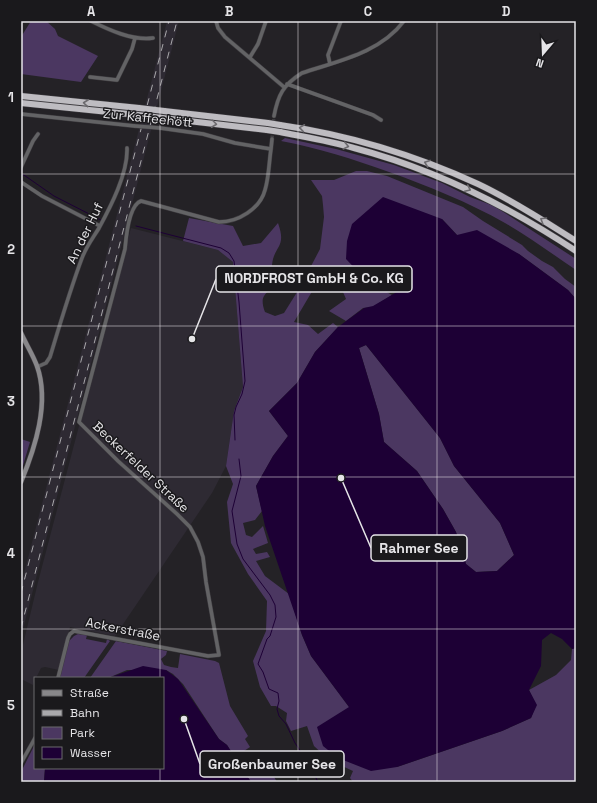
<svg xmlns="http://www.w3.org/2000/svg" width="597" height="803" font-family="'Space Grotesk',sans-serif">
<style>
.built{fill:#2e2a33}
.green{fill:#4b3761}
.water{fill:#1d0035;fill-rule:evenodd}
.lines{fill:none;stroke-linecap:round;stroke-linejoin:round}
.stream{stroke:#1d0035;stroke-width:1}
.street-tunnel{stroke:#413f43;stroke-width:3.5;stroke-dasharray:3.5 2;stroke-linecap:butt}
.street-casing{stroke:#3f3d41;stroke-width:4.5}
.secondary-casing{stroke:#3f3d41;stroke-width:5.5}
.highway-casing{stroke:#3f3d41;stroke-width:7}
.street{stroke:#636365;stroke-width:3.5}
.secondary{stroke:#88878a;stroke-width:4.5}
.highway{stroke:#bebcc1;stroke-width:6}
.rail{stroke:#aaa9ac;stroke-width:1;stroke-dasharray:7 7;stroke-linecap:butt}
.street-bridge-casing{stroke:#3f3d41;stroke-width:4.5;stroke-linecap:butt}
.highway-bridge-casing{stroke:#3f3d41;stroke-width:7;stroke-linecap:butt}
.street-bridge{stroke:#636365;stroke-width:3.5}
.highway-bridge{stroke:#bebcc1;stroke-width:6}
.oneway{stroke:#6c6a6e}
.grid{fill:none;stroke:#e5e4e7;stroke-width:1;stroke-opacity:0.55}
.labels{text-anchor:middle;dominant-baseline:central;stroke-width:3;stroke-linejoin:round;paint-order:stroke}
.street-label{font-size:13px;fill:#e5e4e7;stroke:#1a191c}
.leader{fill:none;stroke:#e5e4e7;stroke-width:1.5}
.callout-dot{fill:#e5e4e7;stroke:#1a191c;stroke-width:1.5}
.callout{fill:#1a191c;stroke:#e5e4e7;stroke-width:1.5}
.callout-label{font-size:14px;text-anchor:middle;font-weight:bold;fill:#e5e4e7}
.neatline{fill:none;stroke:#e5e4e7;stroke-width:1.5}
.grid-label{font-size:13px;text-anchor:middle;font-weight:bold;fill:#e5e4e7}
</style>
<rect width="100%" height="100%" fill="#242226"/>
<path class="built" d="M167,21H179L21,637V585Z
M131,228L218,250L233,262L243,387L234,411L226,466L212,493L115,636L70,627L59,670L45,667L41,668L36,678H35L33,685L21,679V653L38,582Z"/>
<path class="green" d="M31,21H46L55,29L58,36L98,56L81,82L21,74V37Z
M285,138L336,149L394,165L442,183L470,197L494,206L576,259V270C552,254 530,237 505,223C468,202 428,186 389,172C353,159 318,148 281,141Z
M356,171H367L387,176L463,207L483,221L522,245L528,251L542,261L553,267L565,279L576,287V299L568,290L519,254L457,235L442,219L369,283L381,282L379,288L392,295L373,307L363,308L346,321L329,311L346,299L343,292L317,283L294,322L308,325L318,334L333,323L338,327L315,352L297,383L269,411L288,436L273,456L256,486L262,511L255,520L243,523L246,535L252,537L263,526L268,543L253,549L256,554L267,552L270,557L256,561L265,576L289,594L302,635L311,656L349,707L397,767L502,731L531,718L536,705L529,690L556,675L571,660L572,649L576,648V782H353L350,778L353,771L329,760L314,746L307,726L291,731L286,721L287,713L276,706H271L260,687L253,661L266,631L267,601L248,574L231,543L227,502L233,484L226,466L234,411L243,387L233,262L218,250L183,241L189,218L233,226L243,246L261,243L278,223C287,248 274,245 272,265C271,270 274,276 273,281C272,295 257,291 265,312L275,316L284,313L299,289L320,249L324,217L323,205L322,196L311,180H334Z
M366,345L440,438L454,466L500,523L514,555L497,571L476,572L466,564L456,532L443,509L417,471L384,442L379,414L359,348Z
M21,439L30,442L21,472Z
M78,634L87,635L86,639L106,643L107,639L110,641L84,678H59L69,641L74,636Z
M116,641L167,651L166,655L161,659L164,665L171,667L178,668L180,654L215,661L219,663L230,706L248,736L245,739L250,747L244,751L248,757L244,760L249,768L264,760L277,782H251L227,745L219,739L183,684L173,674L166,670H127L108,678H90Z
M35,744V768H45L44,782H21V772Z"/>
<path class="water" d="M383,197L442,219L457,235L477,230L519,254L568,290L576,299V648L572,649L562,639L551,633L542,640L541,666L529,690L537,705L531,718L502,731L397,767L371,771L338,758L323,746L317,727L349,707L311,656L302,635L265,526L256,486L273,456L288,436L269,411L297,383L315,352L338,327L364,308L373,306L402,289L397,279L369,283L346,259L347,241L352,224ZM366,345L440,438L454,466L500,523L514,555L497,571L476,572L466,564L456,532L443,509L417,471L384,442L379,414L359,348Z
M143,666L166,670L178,679L219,739L227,745L251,782H44L45,768H163V678H108Z"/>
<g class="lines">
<path class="stream" d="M21,173L54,196L101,220
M136,226L221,248L229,253L234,261L239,302L245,381L242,394L236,407L234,415L235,440
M239,459L241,476L232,511L237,544L243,559L270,595L275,605L276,617L270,636L267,639L258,664L263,672L269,689L278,693L279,701L277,709L279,716L286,724L295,743L308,762L318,782"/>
<path class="street-tunnel" d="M272,139L274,116"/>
<g class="street-casing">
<path id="street" d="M91,21C109,30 133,41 153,38
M216,21L218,28L225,37L284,87
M250,57L258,44L266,21
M330,64L328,55L341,21
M90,77L117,80L132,49L135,38
M287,84L373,115L381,120
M21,114L135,126
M274,116C278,95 283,85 302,73C338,61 380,53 404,21
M160,128L203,134L235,143L271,149L272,139
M21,167L33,141L38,134
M21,182L42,196L100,226
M37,367L46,363L50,357C60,324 70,290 82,258C86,247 93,238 99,228C111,206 128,173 127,148
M58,678L68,638L70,634L74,631L208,656L219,655L206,582L203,557L198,542L190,527L177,514L118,461L79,422L125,249C126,237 129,205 141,201L219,222C238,222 260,209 265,190C269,177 269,162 271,149
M21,763L35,738"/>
</g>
<g class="secondary-casing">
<path id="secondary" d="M21,333C26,344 33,355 37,366C50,403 35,448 21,482"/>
</g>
<g class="highway-casing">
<path id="highway" d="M21,96L139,108
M21,103L138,115
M164,111L268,123
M162,118L267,130
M280,125C349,135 415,155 478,184C512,200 544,221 576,241
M280,132C305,137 330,141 354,148C434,169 508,206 576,251"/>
</g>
<use href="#street" class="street"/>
<use href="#secondary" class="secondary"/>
<use href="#highway" class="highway"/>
<path class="rail" d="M21,593L169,21
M21,628L177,21"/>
<g class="street-bridge-casing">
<path id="street-bridge" d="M135,126L160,128"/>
</g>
<g class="highway-bridge-casing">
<path id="highway-bridge" d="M139,108L164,111
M138,115L162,118
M268,123L280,125
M267,130L280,132"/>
</g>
<use href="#street-bridge" class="street-bridge"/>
<use href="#highway-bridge" class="highway-bridge"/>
</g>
<defs><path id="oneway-chevron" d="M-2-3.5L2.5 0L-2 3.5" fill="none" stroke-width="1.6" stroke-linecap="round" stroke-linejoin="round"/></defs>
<g class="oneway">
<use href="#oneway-chevron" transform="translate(86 103) rotate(-174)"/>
<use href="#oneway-chevron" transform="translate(214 124) rotate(7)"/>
<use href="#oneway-chevron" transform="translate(302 128) rotate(-172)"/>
<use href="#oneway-chevron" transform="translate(346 146) rotate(13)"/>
<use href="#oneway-chevron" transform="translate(427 163) rotate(-160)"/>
<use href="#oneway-chevron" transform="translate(468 189) rotate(25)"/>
<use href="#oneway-chevron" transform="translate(543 220) rotate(-149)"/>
</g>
<path class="grid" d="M160,21V678M298,21V782M437,21V782M21,174H576M21,326H576M21,477H576M21,629H576M160,768V782"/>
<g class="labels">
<g class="street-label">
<text transform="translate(148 118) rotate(6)">Zur Kaffeehött</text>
<text transform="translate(85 233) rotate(-64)">An der Huf</text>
<text transform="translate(141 467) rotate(43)">Beckerfelder Straße</text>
<text transform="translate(123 629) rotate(11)">Ackerstraße</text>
</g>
</g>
<path class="leader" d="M192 339L216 279M341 478L371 548M184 719L200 764"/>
<g class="callout-dot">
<circle cx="192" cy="339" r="4"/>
<circle cx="341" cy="478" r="4"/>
<circle cx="184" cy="719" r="4"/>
</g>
<g class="callout">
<rect x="216" y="266" width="196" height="26" rx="4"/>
<rect x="371" y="535" width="96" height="26" rx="4"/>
<rect x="200" y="751" width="144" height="26" rx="4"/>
</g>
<g class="callout-label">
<text x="314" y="283">NORDFROST GmbH &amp; Co. KG</text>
<text x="419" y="553">Rahmer See</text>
<text x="272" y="769">Großenbaumer See</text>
</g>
<rect width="597" height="803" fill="none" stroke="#1a191c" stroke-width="44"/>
<rect x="34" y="677" width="130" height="92" fill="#1a191c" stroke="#6b6a6d"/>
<rect x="42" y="690" width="20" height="6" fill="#88878a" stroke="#6b6a6d"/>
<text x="70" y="697" font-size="12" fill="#e5e4e7">Straße</text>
<rect x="42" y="710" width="20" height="6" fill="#aaa9ac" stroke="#6b6a6d"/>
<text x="70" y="717" font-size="12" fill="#e5e4e7">Bahn</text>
<rect x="42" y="727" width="20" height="12" fill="#4b3761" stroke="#6b6a6d"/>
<text x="70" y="737" font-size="12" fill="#e5e4e7">Park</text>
<rect x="42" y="747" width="20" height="12" fill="#1d0035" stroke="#6b6a6d"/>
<text x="70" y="757" font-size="12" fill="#e5e4e7">Wasser</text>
<g transform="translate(543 54) rotate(199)" stroke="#1a191c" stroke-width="3" paint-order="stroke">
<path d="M0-3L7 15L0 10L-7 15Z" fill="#e5e4e7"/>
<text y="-6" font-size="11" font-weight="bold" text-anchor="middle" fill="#e5e4e7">N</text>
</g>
<rect x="22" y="22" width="553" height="759" class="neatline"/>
<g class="grid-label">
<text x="91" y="16">A</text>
<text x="229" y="16">B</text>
<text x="368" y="16">C</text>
<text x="506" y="16">D</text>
<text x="11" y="102">1</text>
<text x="11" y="254">2</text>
<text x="11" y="406">3</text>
<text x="11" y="558">4</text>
<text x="11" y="710">5</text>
</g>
</svg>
